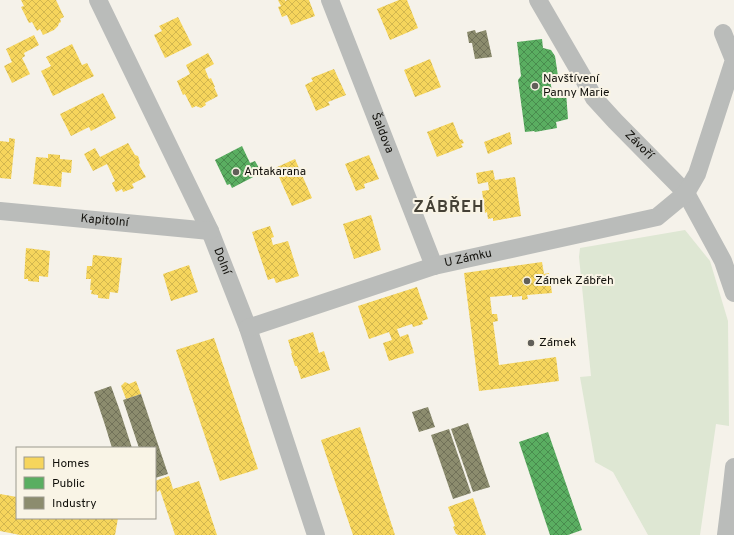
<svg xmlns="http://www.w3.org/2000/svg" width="734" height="535" font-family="Overpass,sans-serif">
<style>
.park{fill:#dee7d3}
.homes{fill:url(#homes-cross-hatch)}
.public{fill:url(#public-cross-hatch)}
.industry{fill:url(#industry-cross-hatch)}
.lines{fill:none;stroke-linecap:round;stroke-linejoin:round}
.minor{stroke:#babcba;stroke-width:18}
.poi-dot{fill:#615f59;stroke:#f9f4e6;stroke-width:1.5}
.labels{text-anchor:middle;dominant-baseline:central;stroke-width:4;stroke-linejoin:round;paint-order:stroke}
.poi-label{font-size:12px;fill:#11100b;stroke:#f9f4e6;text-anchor:start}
.street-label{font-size:12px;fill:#11100b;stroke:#f9f4e6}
.district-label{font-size:16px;font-weight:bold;letter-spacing:1px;fill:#454136;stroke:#f9f4e6}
</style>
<defs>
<pattern id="homes-cross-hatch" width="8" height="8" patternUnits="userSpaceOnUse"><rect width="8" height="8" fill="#f6d55c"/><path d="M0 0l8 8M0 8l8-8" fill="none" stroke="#d2b64f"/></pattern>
<pattern id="public-cross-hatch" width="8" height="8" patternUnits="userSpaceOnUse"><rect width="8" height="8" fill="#5aae61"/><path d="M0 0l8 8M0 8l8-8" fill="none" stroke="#498c4e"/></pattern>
<pattern id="industry-cross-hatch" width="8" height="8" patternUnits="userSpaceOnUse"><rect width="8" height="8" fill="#8c8c6e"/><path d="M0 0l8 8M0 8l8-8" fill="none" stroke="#717159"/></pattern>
</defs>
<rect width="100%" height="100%" fill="#f5f2ea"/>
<path class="park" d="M685,230L710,261L728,321L729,426L716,424L700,535H648L613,472L595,462L580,377L591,376L579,257L580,248Z"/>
<path class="homes" d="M21,0H56L64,17L60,19L61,22L59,23L58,26L54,30L43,35L40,29L37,31L32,22L29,23L21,7L24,6Z
M278,0H285V1L287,0H309L315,16L291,25L287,15L282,17L278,7L281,6Z
M399,0H407L418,28L390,40L377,9Z
M178,17L192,45L165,58L154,35L162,31L159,26Z
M34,35L39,45L24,53L25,56L22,58L30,74L12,83L4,66L12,62L6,49Z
M72,44L82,65L87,63L94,76L53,96L41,71L51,66L46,57Z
M208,53L214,64L205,69L209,79L211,78L215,87H214L218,96L205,103L206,105L201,108L196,106L192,108L185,94L183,95L177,81L190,74L186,65Z
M430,59L441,87L415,97L404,70Z
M334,69L346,95L328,102L330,105L316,111L305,85L313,81L311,78Z
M103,93L116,118L91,131L89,127L71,136L60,114Z
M453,122L460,140L462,139L464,143L461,144L463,147L437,157L427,132Z
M510,132L512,144L488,154L484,142Z
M9,138L15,139L11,179L0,178V141L9,142Z
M128,143L135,155L138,156L140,162L139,165L146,177L132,184L134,188L123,192L122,189L116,192L112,183L115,181L107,164L93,171L84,154L95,148L100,157Z
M48,154L60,155V159L72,160L71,173L62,172L61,187L33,184L36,157L48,158Z
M369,155L379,179L364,184L365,188L356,191L345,164Z
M295,159L312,198L292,206L275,168Z
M493,170L495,180L515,177L521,216L493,221V218L488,219L487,212L485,213L482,191L489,190L488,182L478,184L476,173Z
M371,215L381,250L354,259L343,224Z
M270,226L274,237L271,238L273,245L288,241L299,276L276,283L274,278L268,280L252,232Z
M26,248L50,251L48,277L39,276V282L28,281V279H24Z
M93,255L122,258L118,293L110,292L109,299L98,298V295L91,294L92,290H90L91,279H86L87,266H92Z
M542,262L544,274L549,273L552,293L527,295L528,299L522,300V296L512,297V295L490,297L492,314H497L498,321L493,322L499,365L556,357L559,381L479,391L464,273Z
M189,265L198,292L171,301L163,274Z
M417,287L428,319L422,321L423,324L413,327L412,324L397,329L400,337L408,334L414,353L389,361L383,343L392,340L389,332L369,339L358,306Z
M313,332L319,353L324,351L330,370L301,379L297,366H295L291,353H292L288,340Z
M214,338L258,469L220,481L176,350Z
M136,381L141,394L126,399L121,386L125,382L129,384Z
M360,427L381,492L395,535H353L321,440Z
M169,476L173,489L199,481L217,535H175L160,490L157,492L155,486V481Z
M0,494L17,497V518H118L115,535H20L0,531Z
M473,498L486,535H458L457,534H456L453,527L455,526L448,507Z"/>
<path class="public" d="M542,39L543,48L551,50L555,56L558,76L550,77L552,93L566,92L568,119L556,122L557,128L535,132L534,131L525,132L518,80L521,76L517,42Z
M242,146L250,163L255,161L259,168L257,170L259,174L232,188L230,184L227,185L215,160Z
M548,432L582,530L568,535H550L519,442Z"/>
<path class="industry" d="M475,30L476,33L486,30L492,57L475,59L472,43H469L467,32Z
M111,386L120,411L132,448H112L105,425L94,392Z
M141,394L168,474L155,478V448H139L123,400Z
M428,407L435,427L419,432L412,412Z
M468,423L490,487L473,492L451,429Z
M449,429L471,493L453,499L431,435Z"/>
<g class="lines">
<g class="minor">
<path id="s1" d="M98,0L210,231L248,328L316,535"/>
<path id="s2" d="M330,0L434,266"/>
<path id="s3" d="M538,0L581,74L594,98L615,121L686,193L723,261L734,293"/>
<path id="s4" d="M0,211L210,231"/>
<path id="s5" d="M248,328L434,266L657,217L686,193L697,174L734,60L723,33"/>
<path d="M726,535L730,503L734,467"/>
</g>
</g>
<g class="poi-dot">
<circle cx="535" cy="86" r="4"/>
<circle cx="236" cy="172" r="4"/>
<circle cx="527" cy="281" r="4"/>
<circle cx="531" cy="343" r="4"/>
</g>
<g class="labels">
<g class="poi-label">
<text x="543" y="79">Navštívení<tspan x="543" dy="14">Panny Marie</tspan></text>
<text x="244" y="172">Antakarana</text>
<text x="535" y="281">Zámek Zábřeh</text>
<text x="539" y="343">Zámek</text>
</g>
<g class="street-label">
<text stroke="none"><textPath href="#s2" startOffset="143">Šaldova</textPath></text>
<text stroke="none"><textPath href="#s3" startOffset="178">Závoří</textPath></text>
<text stroke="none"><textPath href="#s4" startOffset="105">Kapitolní</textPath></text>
<text stroke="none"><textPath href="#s5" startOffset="231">U Zámku</textPath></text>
<text stroke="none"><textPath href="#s1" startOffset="289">Dolní</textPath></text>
</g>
<g class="district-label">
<text x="449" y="208">ZÁBŘEH</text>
</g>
</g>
<rect x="16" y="447" width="140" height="72" fill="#f9f4e6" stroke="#9c998e"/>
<rect x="24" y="457" width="20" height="12" fill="#f6d55c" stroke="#9c998e"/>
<text x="52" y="467" font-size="12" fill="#11100b">Homes</text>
<rect x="24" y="477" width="20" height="12" fill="#5aae61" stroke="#9c998e"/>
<text x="52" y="487" font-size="12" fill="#11100b">Public</text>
<rect x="24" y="497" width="20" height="12" fill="#8c8c6e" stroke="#9c998e"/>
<text x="52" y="507" font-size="12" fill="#11100b">Industry</text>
</svg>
